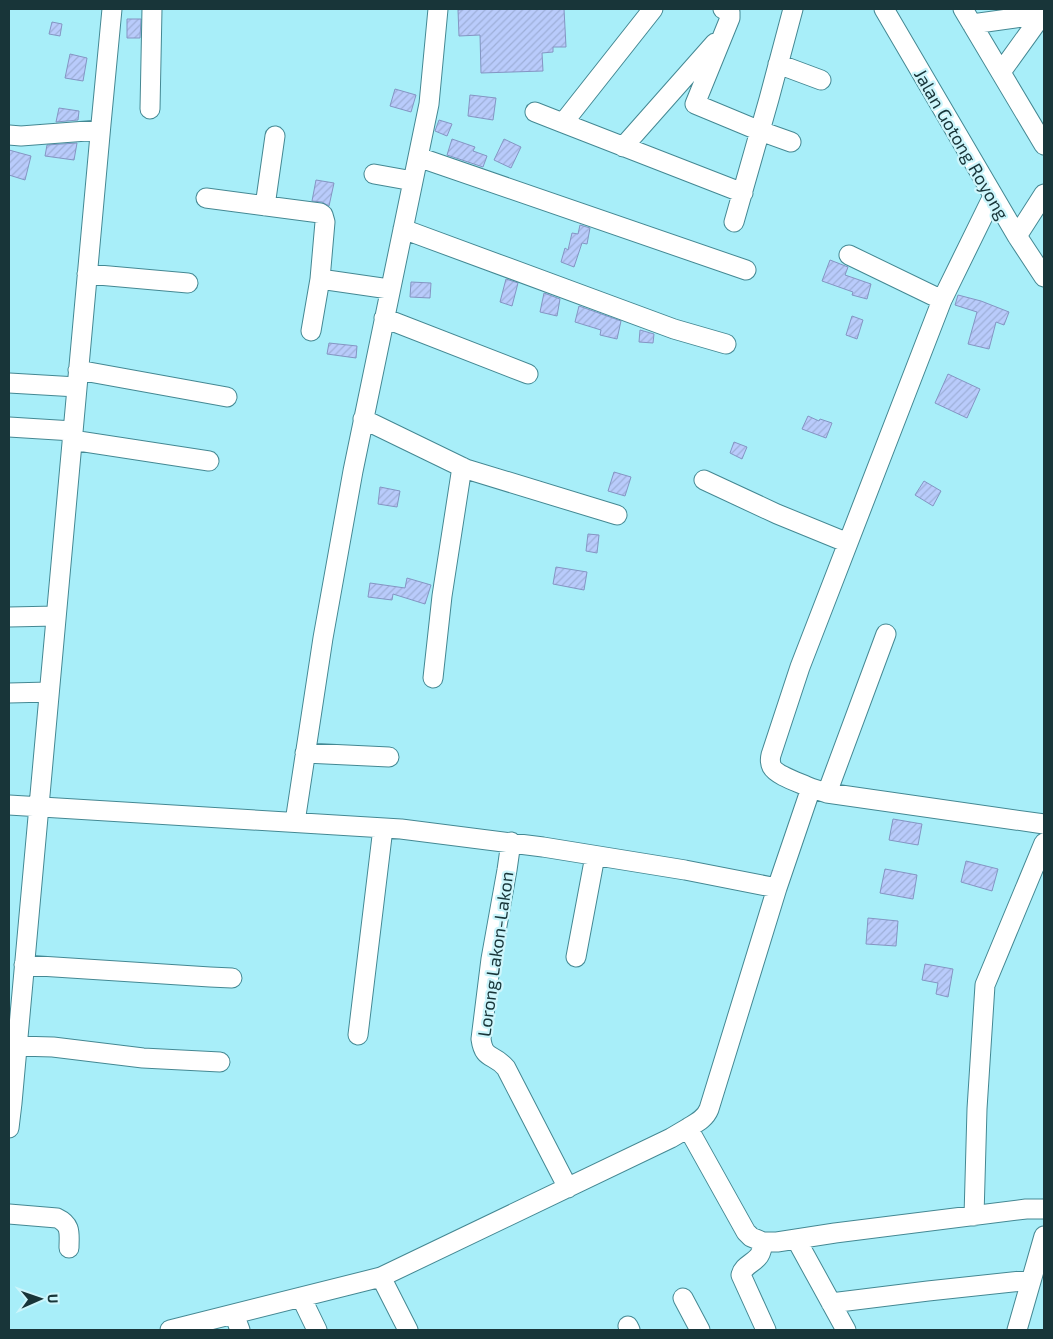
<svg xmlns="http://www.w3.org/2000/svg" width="1053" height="1339" font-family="'Exo 2',sans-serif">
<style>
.building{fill:url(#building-hatch);stroke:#8495c3}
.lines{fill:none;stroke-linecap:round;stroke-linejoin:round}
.minor-casing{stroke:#448893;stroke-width:21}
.minor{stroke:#fff;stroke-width:19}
.labels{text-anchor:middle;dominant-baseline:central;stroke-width:4.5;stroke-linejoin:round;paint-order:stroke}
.street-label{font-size:18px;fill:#183539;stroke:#cdf6fc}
</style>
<defs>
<pattern id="building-hatch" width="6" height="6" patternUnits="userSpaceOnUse" patternTransform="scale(1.25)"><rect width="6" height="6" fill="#b9cbfb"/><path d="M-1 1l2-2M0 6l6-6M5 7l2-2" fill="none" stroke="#9eafd8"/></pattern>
</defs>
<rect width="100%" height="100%" fill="#a8eef9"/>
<path class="building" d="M470,9H564L566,47H553V52L542,53L543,71L481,73L480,35L459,36L458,10Z
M127,19H141L140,38H127Z
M52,22L62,24L60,36L49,34Z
M70,54L87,58L83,81L65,78Z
M395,89L416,95L411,112L390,106Z
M470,95L496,98L493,120L468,116Z
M59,108L79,111L78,120L56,122Z
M439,120L452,124L447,136L435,131Z
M452,139L475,147L473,151L487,156L483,167L447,155Z
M504,139L521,147L511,168L494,160Z
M77,143L74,160L45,156L47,145Z
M9,150L31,156L25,180L9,175Z
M316,180L334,183L329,206L322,202L312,201Z
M580,225L590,228L587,244L582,243L574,267L561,262L565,248L568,250L572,233L578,234Z
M830,260L848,267L845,275L871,284L867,299L852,295L853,292L822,281Z
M506,279L518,283L512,306L500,302Z
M411,282L431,283L430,298L410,297Z
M544,293L560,299L557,316L540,312Z
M958,295L981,301L1009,312L1004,325L996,322L989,349L968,344L977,312L955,305Z
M579,306L621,321L617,339L600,335L601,330L575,322Z
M852,316L863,320L857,339L846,335Z
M640,330L654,334L653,343L639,342Z
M329,343L357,346L356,358L327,354Z
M948,374L980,389L967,418L935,403Z
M808,416L819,421L820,419L832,423L826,438L802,429Z
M734,442L747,447L742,459L730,453Z
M614,472L631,477L625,496L608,491Z
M924,481L941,491L933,506L915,495Z
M380,487L400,491L397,507L378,504Z
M588,534L599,535L597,553L586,551Z
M556,567L587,572L584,590L553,584Z
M407,578L431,585L425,604L393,594L392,600L368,597L370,583L405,588Z
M893,819L922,824L918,845L889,840Z
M966,861L998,869L992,891L961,882Z
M885,869L917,875L913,899L880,893Z
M868,918L898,921L896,946L866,944Z
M925,964L953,969L948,997L936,994L938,983L922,980Z"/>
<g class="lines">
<g class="minor-casing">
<path id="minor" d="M723,9L730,12V18L695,104L760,131L791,142
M884,9L1017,236L1044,277
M963,9L1044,145
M972,24L1044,14
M778,64L821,80
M1001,72L1042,15
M150,109L152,9
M535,112L563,123L653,9
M563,123L743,193
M9,135L21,136L100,130
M623,147L715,43
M418,157L746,270
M374,174L413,181
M206,198L320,213L323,215L325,222L320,279L311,331
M265,206L275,136
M734,222L769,99L793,9
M403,229L674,329L726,344
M1017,236L1044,194
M849,255L942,300
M87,274L188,283
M320,279L389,289
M384,318L528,374
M78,370L227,397
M9,383L77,387
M363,419L466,469L617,515
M9,427L73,431
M72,440L209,461
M704,480L777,514L848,543
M9,617L56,616
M433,678L442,596L462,467
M9,693L49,692
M305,753L389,757
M811,788C801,783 777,776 772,767C770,763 770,759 771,755L800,667L942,300L993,196
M827,793L886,634
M9,805L401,829L543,847L685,870L777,888
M295,822L323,638L353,471L429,104L438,9
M511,842L507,870L491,959L481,1039C484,1061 494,1053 506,1068L568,1188
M576,957L595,856
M24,965L210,977L232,978
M358,1035L383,828
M17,1046L53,1047L143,1058L220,1062
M9,1128L12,1103L101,124L112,9
M688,1128C696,1123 705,1119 709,1109L777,888L811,788L827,793L1044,824
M9,1214L57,1218C72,1225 69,1234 69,1248
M974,1216L977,1109L985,985L1044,843
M796,1239L846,1330
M763,1242C762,1247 762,1253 758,1257C752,1264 743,1266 741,1275L766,1330
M381,1277L408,1330
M301,1297L317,1330
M683,1298L700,1330
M831,1303L928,1291L1031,1280
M234,1314L240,1330
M628,1326L630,1330
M170,1330L381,1277L671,1138L688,1128L746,1232L751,1237L763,1242H777L835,1233L1026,1209H1044
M1017,1330L1044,1236"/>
</g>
<use href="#minor" class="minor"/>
</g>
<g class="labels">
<g class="street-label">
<text transform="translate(962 144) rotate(60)">Jalan Gotong Royong</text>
<text transform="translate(495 954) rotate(-82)">Lorong Lakon-Lakon</text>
</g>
</g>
<rect width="1053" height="1339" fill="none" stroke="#183539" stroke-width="20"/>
<g transform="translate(40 1299) rotate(88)" stroke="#cdf6fc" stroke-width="4" paint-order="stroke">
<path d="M0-4L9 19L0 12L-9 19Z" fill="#183539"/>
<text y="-8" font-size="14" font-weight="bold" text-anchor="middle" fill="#183539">U</text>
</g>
</svg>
